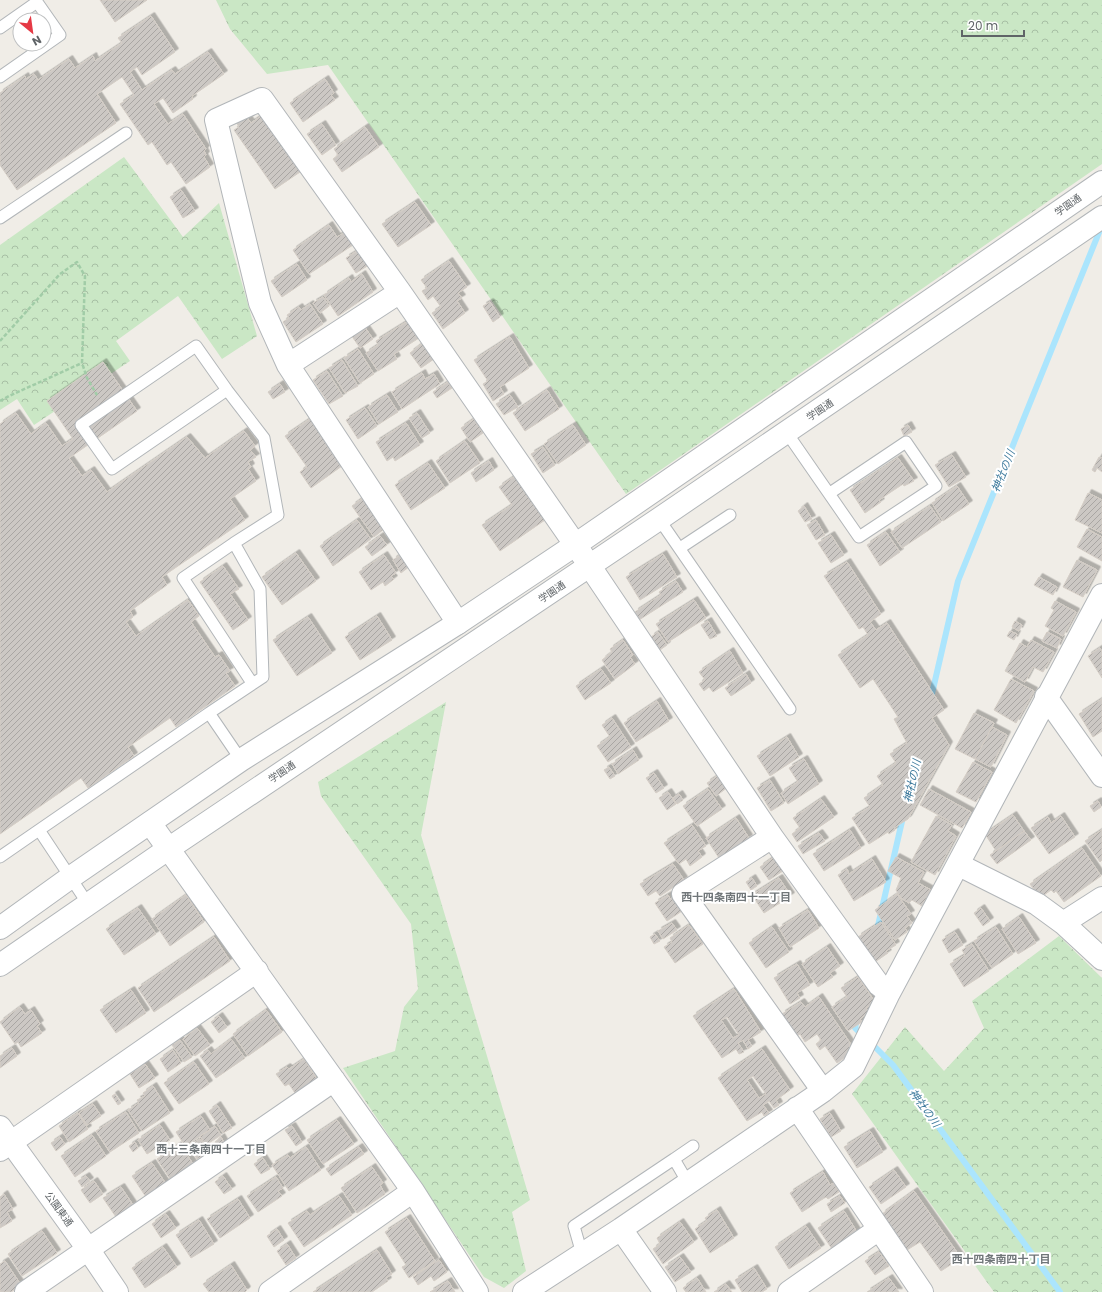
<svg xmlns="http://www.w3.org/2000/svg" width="1102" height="1292" font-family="Poppins,'Noto Sans JP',sans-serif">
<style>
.forest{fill:url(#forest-crowns)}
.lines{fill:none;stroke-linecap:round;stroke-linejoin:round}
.stream{stroke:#abe5fd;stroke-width:6}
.building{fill:url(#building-hatch);stroke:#d5cec6;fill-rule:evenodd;filter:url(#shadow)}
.service-casing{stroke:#b2b6b9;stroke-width:13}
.minor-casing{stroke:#b2b6b9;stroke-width:24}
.tertiary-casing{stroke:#b2b6b9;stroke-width:24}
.path{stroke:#a1cca7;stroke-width:2.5;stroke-dasharray:4 2;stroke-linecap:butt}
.service{stroke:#fff;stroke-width:11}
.minor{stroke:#fff;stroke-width:22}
.tertiary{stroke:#fff;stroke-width:22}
.labels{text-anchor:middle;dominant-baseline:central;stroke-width:4;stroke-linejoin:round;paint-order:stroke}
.street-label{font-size:10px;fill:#5f6467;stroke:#fff}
.water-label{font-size:11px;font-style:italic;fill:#407c9e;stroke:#fff}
.neighbourhood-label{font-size:11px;font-weight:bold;fill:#707679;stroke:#fff}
</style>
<defs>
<pattern id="forest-crowns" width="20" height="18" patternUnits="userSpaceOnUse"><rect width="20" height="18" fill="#cae7c5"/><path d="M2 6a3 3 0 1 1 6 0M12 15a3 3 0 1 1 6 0" fill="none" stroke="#a7bfa4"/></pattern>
<pattern id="building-hatch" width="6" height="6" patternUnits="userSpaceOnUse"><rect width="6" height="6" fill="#ccc8c4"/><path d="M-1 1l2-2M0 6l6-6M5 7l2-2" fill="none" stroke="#a9a6a3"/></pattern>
<filter id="shadow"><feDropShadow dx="3.5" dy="-3.5" stdDeviation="0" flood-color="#0004"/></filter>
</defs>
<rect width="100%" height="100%" fill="#f0ede7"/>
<path class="forest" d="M216,0H1102V164L626,494L328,65L267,74L230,29Z
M124,157L183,237L219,203L257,336L222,359L178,296L116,341L130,361L34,425L17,399L0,410V245Z
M446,702L421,835L530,1200L512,1212L526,1271L504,1288L484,1277L343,1068L395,1051L404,1007L418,989L411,924L321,796L318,782Z
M1059,936L1102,978V1292H994L852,1094L905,1027L944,1071L984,1028L972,1001Z"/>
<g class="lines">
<path class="stream" d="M931,698L958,581L1102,225
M877,930L903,817
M857,1019L855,1028L863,1036
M870,1042L893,1065L1060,1292"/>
</g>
<path class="building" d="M100,0H147L115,22Z
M151,16L175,52L142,75L137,67L130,72L142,90L172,70L175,74L208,52L224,74L192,96L193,99L173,113L163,98L154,104L168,124L183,114L206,149L204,151L206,155L204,157L210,167L186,184L171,162L167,165L152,142L148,145L120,104L134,95L122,77L97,94L116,123L17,190L0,165V93L25,76L26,79L34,74L38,80L69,59L75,68L93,56L95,61L122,43L118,38Z
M325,79L334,93L331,95L335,100L303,122L290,103Z
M264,114L303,170L275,189L234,130L239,127L236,122L246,116L251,123Z
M322,124L336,145L322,155L307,134Z
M365,127L379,147L342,172L333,159L338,155L334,149Z
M181,190L195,211L183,218L170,197Z
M415,202L431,225L398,247L382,224Z
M329,225L337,237L344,233L353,245L309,274L293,250Z
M359,250L369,265L356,273L346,258Z
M449,261L467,287L458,293L462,298L457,301L465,313L443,329L432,313L441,307L433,296L428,300L422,291L427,288L421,280Z
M297,264L307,280L282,297L271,281Z
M362,274L373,292L338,316L324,295L349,278L351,282Z
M323,297L329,306L320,313L313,303Z
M490,302L500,317L493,322L483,306Z
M310,304L323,324L296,342L283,322L289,318L287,315L299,307L301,310Z
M408,321L419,338L394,354L397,359L378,371L366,353L378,345L376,341Z
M364,326L373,339L360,348L351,335Z
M510,337L529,368L500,387L504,394L493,401L483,384L488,381L474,360Z
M423,343L434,359L421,368L410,353Z
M358,349L374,374L360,383L344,358Z
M342,360L358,386L345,393L329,368Z
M103,362L137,411L69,458L82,476L91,470L107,492L187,437L205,458L244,431L255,446L250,450L256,457L248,462L251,467L248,469L256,481L230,499L245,520L162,577L167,585L130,611L133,617L126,622L136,636L188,600L199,616L191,622L215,657L219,655L230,671L226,673L235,686L176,727L170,718L128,747L134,756L88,788L81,778L0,834V424L16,413L31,434L46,423L62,446L73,439L47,401Z
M327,371L343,396L329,404L313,380Z
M422,373L425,379L434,374L440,384L402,409L392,392Z
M448,382L452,388L437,398L433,392Z
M280,384L285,392L273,399L268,392Z
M547,390L559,409L525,431L513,413Z
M387,395L398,412L379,424L368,407Z
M510,395L518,407L504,415L496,404Z
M365,408L377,426L358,439L346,420Z
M417,413L430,433L422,438L409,418Z
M310,419L342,466L311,488L300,472L307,467L285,436Z
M474,419L483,433L470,442L461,428Z
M406,423L420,445L395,461L393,457L387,461L376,442Z
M573,425L586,445L558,464L544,444Z
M908,425L912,432L904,436L901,429Z
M465,441L480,463L450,483L436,461Z
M543,447L555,465L543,473L531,454Z
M952,455L966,477L949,487L935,465Z
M1099,457L1102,458V472L1097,468L1095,472L1092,470Z
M898,458L914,481L904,486L903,484L879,500L881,502L865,513L850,490Z
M489,461L494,470L476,482L471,473Z
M428,463L445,488L411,510L395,485Z
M515,476L545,520L500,551L482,525L512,505L499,487Z
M957,486L969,504L943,521L932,503Z
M1088,493L1102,500V533L1075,520Z
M363,498L384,529L374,537L352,506Z
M804,506L812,519L805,522L798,511Z
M930,506L941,522L902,548L891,532Z
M357,520L371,539L333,566L320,546Z
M816,520L825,535L816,540L807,525Z
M1087,529L1102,537V561L1077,547Z
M886,532L900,552L880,566L867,545Z
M831,535L844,555L831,563L818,543Z
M380,536L387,545L372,556L365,547Z
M296,553L316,581L282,605L262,577Z
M402,554L410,566L401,573L393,560Z
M663,554L677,577L640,600L626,577Z
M384,555L396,573L391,576L394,579L385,586L383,582L371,590L359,572Z
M1077,560L1097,570L1083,597L1063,587Z
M847,562L881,614L870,622L876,630L887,623L944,710L932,718L949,745L908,819L894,828L895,830L889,834L888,832L869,844L852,818L870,807L864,798L883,785L877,776L896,763L890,754L907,743L894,719L898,717L873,679L860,688L838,655L868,635L863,627L859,629L824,576Z
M223,566L239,589L230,594L248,620L233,630L200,582Z
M1039,577L1057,587L1053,595L1034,585Z
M676,581L683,592L639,620L635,612L661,595L659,592Z
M694,600L706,618L668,642L656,624Z
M1055,601L1076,612L1063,636L1045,626L1054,610L1051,608Z
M377,616L392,640L360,660L345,637Z
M308,617L332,653L297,676L273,640Z
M708,621L717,636L710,639L701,625Z
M1015,621L1022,625L1019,631L1012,627Z
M1010,631L1017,634L1014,640L1007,636Z
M658,632L667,645L660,650L651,637Z
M1047,632L1061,639L1057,648L1042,641Z
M623,640L633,655L630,657L635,664L615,679L602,660L612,652L610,649Z
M1031,640L1054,652L1043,672L1033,667L1025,682L1005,671L1020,643L1027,647Z
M1100,648L1102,652V678L1088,656Z
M730,651L743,673L713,692L709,687L704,691L699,684L705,680L699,672Z
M601,669L611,683L585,700L576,686Z
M746,674L751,683L731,696L725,688Z
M1011,679L1034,691L1016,723L994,710Z
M1102,699V731L1093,737L1079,714Z
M657,701L669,721L636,742L624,723Z
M974,713L994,723L975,759L955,749Z
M612,718L631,747L608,762L597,746L610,737L602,725Z
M992,727L1007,735L991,767L975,759Z
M787,737L799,757L770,776L757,756Z
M633,750L639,760L618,774L612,764Z
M804,759L819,784L788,804L781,793L798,782L789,768Z
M973,762L992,772L976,802L956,792Z
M609,767L615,776L610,779L604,770Z
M654,773L664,788L656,793L646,778Z
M719,775L728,787L716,796L707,783Z
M770,780L784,803L771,811L757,788Z
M708,789L722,809L697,826L683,806Z
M929,789L971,812L962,828L920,805Z
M668,792L676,804L667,810L659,798Z
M679,794L683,800L677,804L673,798Z
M821,799L834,817L797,842L792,834L800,828L793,818Z
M1098,801L1101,807L1094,812L1090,806Z
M1013,815L1024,831L996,851L985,834Z
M936,816L952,825L948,831L956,836L935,875L911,862Z
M1061,816L1075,837L1049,854L1031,828L1048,817L1051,823Z
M736,818L749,838L719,858L706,838Z
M692,825L706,846L698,851L702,857L690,866L686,859L679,864L664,843Z
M850,830L861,848L824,871L813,854Z
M1102,830V860L1100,862L1085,841Z
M1024,831L1031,840L997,864L990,855Z
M819,833L825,841L803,854L798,846Z
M1082,848L1101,876L1064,902L1056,891L1054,893L1051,890L1040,898L1030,884Z
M774,857L783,871L769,880L760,867Z
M896,857L924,872L918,883L931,890L922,906L912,900L909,903L901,898L896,890L901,878L888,871Z
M872,859L886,882L854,901L838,875L847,869L849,874Z
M673,864L684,880L660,896L656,891L648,896L640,884Z
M752,878L757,886L751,890L746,882Z
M779,878L791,896L764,913L752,895Z
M897,894L911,914L907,916L912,923L905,928L907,932L895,940L875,910Z
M186,895L204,922L170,946L152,919Z
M668,895L670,899L673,897L682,911L667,921L655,903Z
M138,908L156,934L124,955L106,929Z
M981,908L990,921L983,926L974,913Z
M808,910L819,928L790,947L779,928Z
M1019,917L1036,943L1018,954L1002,929Z
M881,922L896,945L886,951L888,953L875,962L858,937Z
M672,923L677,930L663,939L658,931Z
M689,925L703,944L675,963L664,947L672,942L670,938Z
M772,927L789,952L766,968L749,943Z
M996,927L1013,954L992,968L974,941Z
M955,932L963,945L949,953L942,940Z
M655,934L660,941L654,944L650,937Z
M214,937L230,961L154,1012L138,988Z
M972,944L989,971L964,987L950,964L965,955L962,950Z
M827,947L840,966L830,973L833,977L818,987L802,964Z
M797,964L810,985L797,993L800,998L790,1004L774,978Z
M858,977L875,1002L866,1008L869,1012L860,1019L862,1022L848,1031L832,1007L847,997L841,988Z
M734,989L761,1032L748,1040L752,1046L748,1049L743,1040L738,1043L744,1052L739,1054L736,1049L722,1058L693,1016ZM727,1017L739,1035L733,1038L721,1020Z
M131,990L146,1013L116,1033L100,1010Z
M819,997L850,1043L849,1051L846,1053L847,1056L837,1063L825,1046L820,1050L816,1044L821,1040L817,1034L805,1042L800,1034L797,1036L782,1014L801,1002L805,1007Z
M20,1007L25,1014L31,1010L40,1024L37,1026L42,1033L21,1047L18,1042L15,1044L0,1022Z
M266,1010L282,1032L248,1056L233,1034Z
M219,1016L227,1027L219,1033L211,1022Z
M197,1028L210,1045L195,1056L183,1039Z
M231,1039L245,1058L216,1078L200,1056L208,1050L211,1054Z
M180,1040L192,1057L184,1062L172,1045Z
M12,1048L17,1056L0,1068V1056Z
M762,1049L790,1090L776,1100L779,1105L774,1108L769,1101L763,1105L769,1113L764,1116L762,1112L747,1121L718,1078ZM753,1076L766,1094L759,1098L747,1080Z
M173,1050L181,1063L168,1072L160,1059Z
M304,1059L317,1079L295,1093L289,1084L285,1086L276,1074L287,1067L289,1069Z
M194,1062L209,1084L179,1104L164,1083Z
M145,1064L155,1078L139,1088L130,1074Z
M153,1086L170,1113L142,1131L128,1110L139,1103L137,1100L145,1096L143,1093Z
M115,1094L121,1103L118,1105L112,1096Z
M93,1104L101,1116L87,1125L79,1113Z
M217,1105L232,1128L223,1133L209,1111Z
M126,1112L139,1133L110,1152L96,1131Z
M78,1113L88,1129L69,1142L59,1126Z
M830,1113L841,1131L831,1137L820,1119Z
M201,1116L210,1130L185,1146L176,1132Z
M337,1120L354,1144L323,1164L307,1140Z
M160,1125L170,1140L147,1154L138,1140Z
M215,1126L221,1135L206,1145L200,1136Z
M292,1126L302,1142L296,1146L285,1130Z
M870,1131L883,1152L857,1168L844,1147Z
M92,1135L106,1156L75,1177L61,1156Z
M60,1137L65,1144L56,1151L51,1143Z
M221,1137L225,1144L219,1148L215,1142Z
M200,1139L209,1152L197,1159L188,1146Z
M135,1142L138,1148L133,1152L129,1146Z
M180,1144L193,1164L170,1179L157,1159Z
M306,1147L321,1170L289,1191L272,1165L288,1155L290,1158Z
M359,1147L364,1154L331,1176L326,1169Z
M263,1158L270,1169L261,1174L254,1164Z
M152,1163L166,1184L146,1197L132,1176Z
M372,1167L383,1183L380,1185L385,1194L357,1213L341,1188Z
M894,1170L906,1187L881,1204L869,1187Z
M823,1172L830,1185L834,1183L839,1192L828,1199L826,1197L802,1212L790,1193Z
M86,1176L90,1181L82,1187L78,1181Z
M223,1176L232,1189L224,1194L215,1182Z
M276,1177L283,1188L278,1191L282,1196L258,1212L247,1196Z
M94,1181L103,1194L90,1203L81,1190Z
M121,1187L133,1205L116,1217L103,1198Z
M914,1191L961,1258L941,1271L920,1242L907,1250L882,1214Z
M4,1194L13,1209L7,1212L12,1221L0,1228V1197Z
M339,1196L352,1215L304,1247L288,1223L307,1211L310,1215Z
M840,1196L845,1203L831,1212L827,1204Z
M238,1199L250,1218L220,1238L207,1219Z
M717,1210L734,1238L710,1253L695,1229L707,1221L705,1218Z
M844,1211L857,1232L832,1249L818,1228Z
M166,1214L176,1228L161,1238L152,1224Z
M407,1218L435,1261L409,1278L402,1267L406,1265L385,1232Z
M199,1220L214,1244L191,1258L176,1235Z
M680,1222L694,1242L663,1264L653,1249L660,1244L657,1238Z
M806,1226L821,1248L789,1269L775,1247Z
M277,1229L284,1240L274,1247L267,1236Z
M42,1231L57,1253L22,1276L8,1254Z
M287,1244L296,1258L286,1265L277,1251Z
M163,1247L177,1267L145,1288L132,1268Z
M377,1250L392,1274L386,1278L388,1281L372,1292H313Z
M879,1252L889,1266L875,1275L865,1261Z
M680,1257L691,1272L675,1282L665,1267Z
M439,1260L447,1272L434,1281L431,1276L418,1285L413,1277Z
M5,1261L21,1285L11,1292H0V1264Z
M231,1265L247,1290L245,1292H209L203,1284Z
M754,1268L767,1289L762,1292H742L735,1280Z
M697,1278L706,1292H686L683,1288Z
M889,1278L899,1292H867Z
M448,1281L455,1292H430Z
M726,1284L732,1292H714Z"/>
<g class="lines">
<g class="service-casing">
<path id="service" d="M0,28L37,2L60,35L0,77
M0,218L126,133
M196,346L227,390L112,469L81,425Z
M787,433L859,537L936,486L906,442L830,493
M659,519L790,709
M234,543L183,578L252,683
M680,548L730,515
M209,713L263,677L260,589L234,543L278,515L264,438L227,390
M0,857L39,830
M88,904L39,830L209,713L241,760
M674,1159L693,1146
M582,1254L574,1226L674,1159L688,1183"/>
</g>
<g class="minor-casing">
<path id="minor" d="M288,365L400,292
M458,623L288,365L260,303L216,120L262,99L400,292L579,550L772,837L879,985L889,993
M1046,697L1102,776
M150,823L413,1191L477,1292
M772,837L683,894L823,1091
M959,865L1037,904L1063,923L1102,959
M1063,923L1102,898
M797,1108L922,1292
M0,1150L257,971
M621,1229L665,1292
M26,1292L334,1080
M270,1292L413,1191
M524,1292L621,1229L823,1091L853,1067L889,993L1102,595
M789,1292L879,1229"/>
</g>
<g class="tertiary-casing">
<path id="tertiary" d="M0,928L71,877L241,760L458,623L575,545L1102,182
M0,965L168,849L659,519L1102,217
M0,1127L88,1249L117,1292"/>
</g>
<path class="path" d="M0,341L60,274L77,262L85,276L82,363L87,378L97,395
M0,401L9,396L82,363"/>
<use href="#service" class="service"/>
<use href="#minor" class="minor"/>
<use href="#tertiary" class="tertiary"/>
</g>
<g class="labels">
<g class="street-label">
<text transform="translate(1068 205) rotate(-35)">学園通</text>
<text transform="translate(820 410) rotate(-34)">学園通</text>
<text transform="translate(552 592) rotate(-34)">学園通</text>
<text transform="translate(282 772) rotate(-34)">学園通</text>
<text transform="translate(59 1209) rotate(54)">公園東通</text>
</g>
<g class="water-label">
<text transform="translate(1003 471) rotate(-68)">神社の川</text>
<text transform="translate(912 781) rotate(-77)">神社の川</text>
<text transform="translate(925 1108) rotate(54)">神社の川</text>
</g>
<g class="neighbourhood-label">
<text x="736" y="897">西十四条南四十一丁目</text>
<text x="211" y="1149">西十三条南四十一丁目</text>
<text x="1001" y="1259">西十四条南四十丁目</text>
</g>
</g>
<g transform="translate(32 32) rotate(151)"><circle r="19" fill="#ffffff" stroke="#bfc1c2"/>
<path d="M0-3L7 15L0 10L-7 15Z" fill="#e53945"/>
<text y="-6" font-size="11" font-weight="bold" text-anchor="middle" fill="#5f6467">N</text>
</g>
<path d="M962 30v6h62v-6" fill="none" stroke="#5f6467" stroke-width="2"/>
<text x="968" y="30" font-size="12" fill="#5f6467" stroke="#ffffff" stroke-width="3" paint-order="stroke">20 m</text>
</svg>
